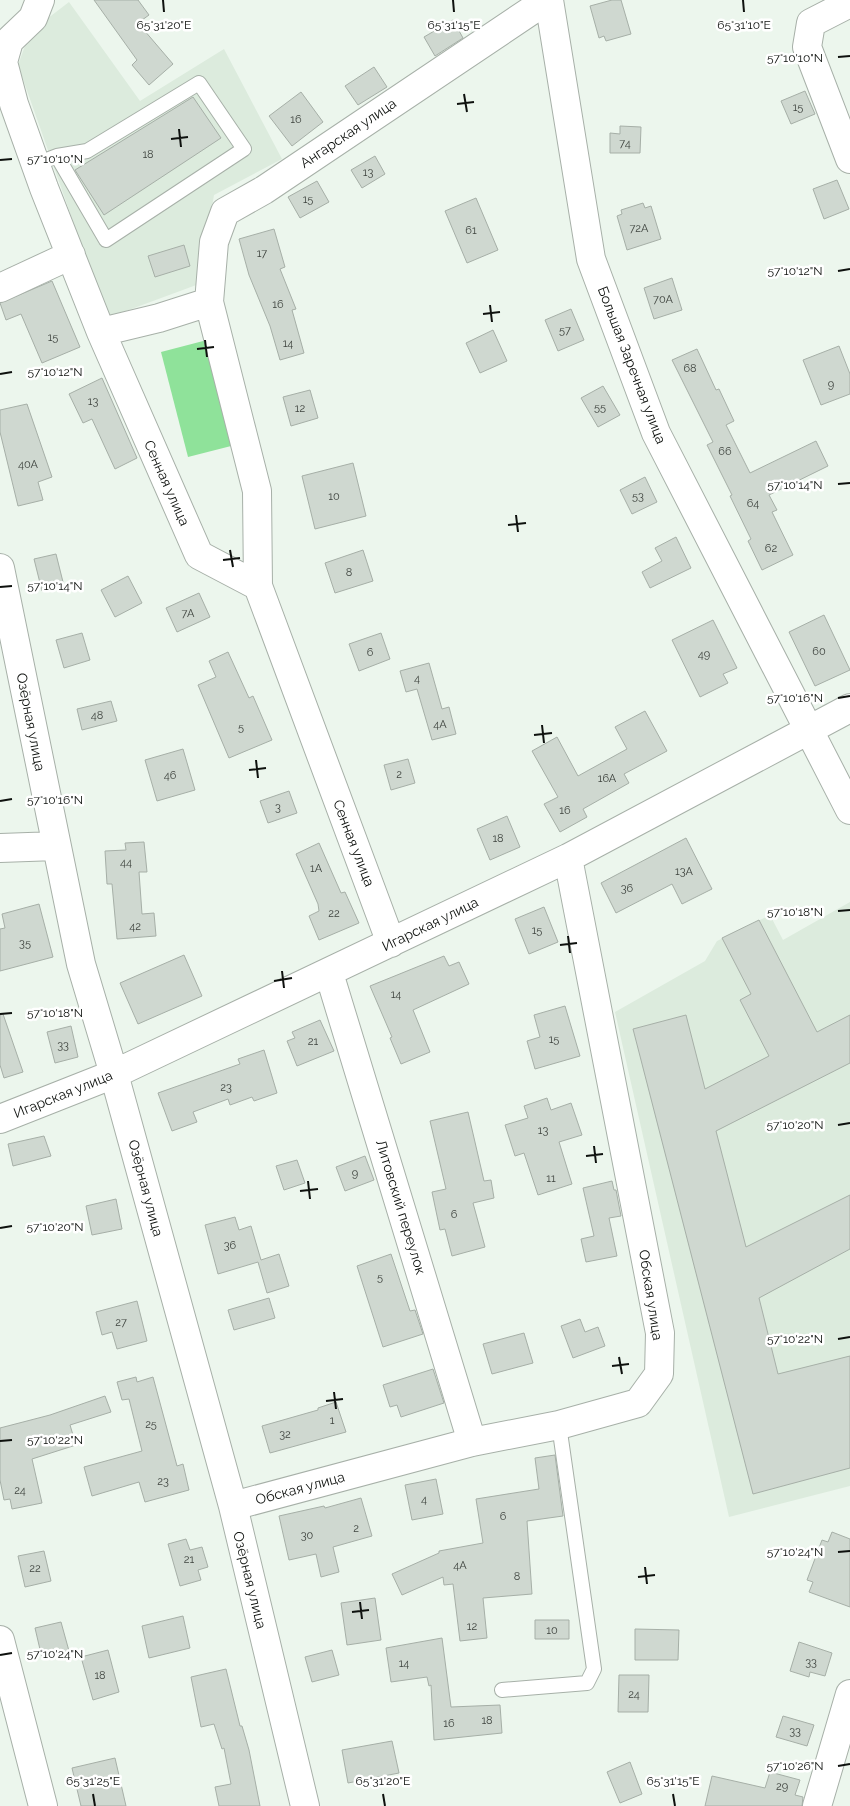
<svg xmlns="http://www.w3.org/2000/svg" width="850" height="1806" font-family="Raleway,sans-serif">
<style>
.built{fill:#dcebdd}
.green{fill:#8fe29a}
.building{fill:#cfd8d0;stroke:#a6afa7}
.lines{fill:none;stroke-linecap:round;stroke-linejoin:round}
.lane-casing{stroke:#a7b0a8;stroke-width:16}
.street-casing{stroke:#a7b0a8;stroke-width:30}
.lane{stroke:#fff;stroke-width:14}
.street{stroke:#fff;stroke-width:28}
.ticks{fill:none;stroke:#0e110e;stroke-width:2}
.labels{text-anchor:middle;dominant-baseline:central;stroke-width:5;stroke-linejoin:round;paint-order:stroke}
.number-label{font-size:11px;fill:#3e433e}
.street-label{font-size:14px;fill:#0e110e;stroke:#fff}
.ticks-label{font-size:12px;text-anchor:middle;fill:#0e110e;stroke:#fff;stroke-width:5;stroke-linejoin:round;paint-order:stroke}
</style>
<rect width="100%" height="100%" fill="#ecf6ed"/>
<path class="built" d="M69,2L140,101L224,49L282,159L214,195L199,284L107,318L18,65L30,32Z
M850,902V1486L729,1517L615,1012L705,961L717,941L770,915L783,940Z"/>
<path class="green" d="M207,340L235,445L188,457L161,352Z"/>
<path class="building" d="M94,0H138L149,15L138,23L173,64L149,85L132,65L137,60Z
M612,0H621L631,34L606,41L604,36L599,38L590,6Z
M453,20L463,38L435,56L424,37Z
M374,67L387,87L358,105L345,86Z
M805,91L815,114L791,124L781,101Z
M301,92L323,122L292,146L269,116Z
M193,97L221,138L104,215L75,170Z
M620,126L641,127L640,153H610V133L620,134Z
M375,156L385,174L362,188L351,170Z
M837,180L849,209L824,219L813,189Z
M317,181L329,202L300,218L288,197Z
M476,198L498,250L467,263L445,211Z
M643,203L645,208L651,206L661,239L627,250L617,216L622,214L621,210Z
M274,229L285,267L280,269L296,309L292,310L304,353L280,360L270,326L249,275L239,239Z
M184,245L190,266L155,277L148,256Z
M672,278L682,310L654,319L644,288Z
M52,281L80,347L42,363L21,314L6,320L0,303Z
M571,309L584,340L558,351L545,320Z
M493,330L507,361L480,373L466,343Z
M839,346L850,374V394L821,405L803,360Z
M697,349L716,390L719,389L734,421L726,425L750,473L816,441L828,466L769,495L777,510L772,512L793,555L762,570L748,541L751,539L730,496L732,495L707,445L713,442L672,360Z
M102,378L137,458L115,469L92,419L83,423L69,394Z
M603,386L620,415L598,427L581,398Z
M310,390L318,418L291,426L283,397Z
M27,404L52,477L38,482L43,500L18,506L0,432V410Z
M353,463L366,516L315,529L302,476Z
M645,477L657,502L632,514L620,490Z
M676,537L691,568L650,588L642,572L662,561L655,548Z
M363,550L373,581L335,593L325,563Z
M56,554L64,586L42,591L34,559Z
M128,576L142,603L115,617L101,590Z
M199,593L210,617L177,632L166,608Z
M824,615L850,670L815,686L789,632Z
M713,620L737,668L723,674L728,683L700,697L672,640Z
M82,633L90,660L64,668L56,640Z
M381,633L390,659L359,671L349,644Z
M228,652L249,698L253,696L272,740L229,758L198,685L216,677L209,661Z
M429,663L442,709L449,707L456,734L432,740L417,689L406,692L400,671Z
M111,701L117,721L82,730L77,709Z
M645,711L667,751L624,774L629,783L583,809L587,817L560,832L544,804L558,797L532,751L557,737L578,776L627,749L615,727Z
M183,749L195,790L157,801L145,760Z
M408,759L415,783L391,790L384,765Z
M289,791L297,813L268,823L260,801Z
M507,816L520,847L490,860L477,829Z
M686,838L712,889L682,904L672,884L616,913L601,883Z
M144,842L147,872H139L142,914L154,913L156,936L117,939L112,884H107L105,851L126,850L125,843Z
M319,843L341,893L345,892L359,923L319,940L309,916L319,911L318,904L296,854Z
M39,904L53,957L0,971V929L5,928L2,914Z
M544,907L558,942L529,954L515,919Z
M759,920L817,1032L850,1015V1063L716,1131L746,1247L850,1195V1249L759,1298L778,1374L850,1356V1468L753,1494L633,1029L686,1015L705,1089L769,1056L740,1000L751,994L722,938Z
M184,955L202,996L138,1024L120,983Z
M444,956L449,966L459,962L469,984L413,1010L430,1052L401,1064L390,1038L392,1037L370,986Z
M565,1006L580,1056L535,1069L527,1041L540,1037L534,1015Z
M3,1014L23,1072L4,1078L0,1065V1015Z
M320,1020L334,1051L297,1066L287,1041L295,1038L292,1032Z
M71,1026L78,1057L55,1063L47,1032Z
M264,1050L277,1093L254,1101L252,1097L230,1105L228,1099L193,1112L197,1122L172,1131L158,1093L240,1064L238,1059Z
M547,1098L551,1110L571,1103L582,1135L559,1142L572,1184L538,1195L524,1153L515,1156L505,1125L528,1118L524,1106Z
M468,1112L484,1181L491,1180L494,1198L473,1203L485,1247L452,1256L445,1229L440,1230L432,1192L446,1189L430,1121Z
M44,1136L51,1156L13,1166L8,1144Z
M365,1156L374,1180L345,1191L336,1167Z
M297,1160L305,1183L284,1190L276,1166Z
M612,1181L614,1190H616L621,1216L609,1218L617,1256L586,1262L581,1239L594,1236L583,1188Z
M116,1199L122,1229L92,1235L86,1206Z
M235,1217L239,1230L251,1226L261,1260L279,1254L289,1286L267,1293L258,1262L218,1274L205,1225Z
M391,1254L410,1311L415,1310L423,1334L383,1347L357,1266Z
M269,1298L275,1318L234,1330L228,1310Z
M137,1301L147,1341L117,1349L112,1332L102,1335L96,1312Z
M580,1319L585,1332L598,1327L605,1346L573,1358L561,1326Z
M524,1333L533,1363L492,1374L483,1344Z
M433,1369L444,1403L401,1417L397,1405L390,1407L383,1385Z
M136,1377L137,1382L153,1377L177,1466L183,1464L189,1490L145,1502L139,1482L92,1496L84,1467L142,1451L129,1399L122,1400L117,1382Z
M105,1396L111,1412L70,1425L76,1445L32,1459L42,1503L12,1509L10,1499L4,1500L0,1480V1428L50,1415Z
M336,1402L346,1432L270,1453L262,1426L318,1410V1408Z
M555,1455L563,1516L527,1521L532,1594L483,1598L487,1638L460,1641L453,1584L444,1585L443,1577L402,1595L392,1574L439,1553V1551L483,1543L476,1499L539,1489L535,1458Z
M436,1479L443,1514L412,1520L405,1485Z
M361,1498L372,1536L333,1547L339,1572L321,1577L316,1554L289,1560L279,1516L324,1506L325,1508Z
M832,1532L850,1539V1607L809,1592L813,1582L807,1580L822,1540L828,1542Z
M186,1539L190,1550L202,1547L208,1567L198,1570L201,1580L180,1586L168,1544Z
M44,1551L51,1581L25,1587L18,1556Z
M375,1598L381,1640L347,1645L341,1603Z
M183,1616L190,1648L149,1658L142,1626Z
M535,1620H569V1639H535Z
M61,1622L69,1651L42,1658L35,1628Z
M635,1629L679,1630L678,1660H635Z
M442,1638L451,1707L500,1705L502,1733L434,1740L431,1685L429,1686L427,1677L391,1682L386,1648Z
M799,1642L832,1653L825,1676L810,1672L809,1677L790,1671Z
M108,1650L119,1692L93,1700L81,1657Z
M332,1650L339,1675L312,1682L305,1657Z
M226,1669L240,1726H242L249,1750L260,1806H219L215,1787L231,1784L224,1748L222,1749L214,1724L201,1727L191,1677Z
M619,1675H649L648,1712H618Z
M783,1716L814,1725L807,1746L776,1737Z
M392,1741L399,1773L348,1783L342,1750Z
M115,1758L126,1806H81L72,1768Z
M630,1762L642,1794L620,1803L607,1772Z
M770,1772L800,1780L795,1795L803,1797L802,1806H705L712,1776L765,1788Z"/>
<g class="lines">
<g class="lane-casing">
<path id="lane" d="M36,164L57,156L87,151L199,83L244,149L106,240L57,156
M502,1690L587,1683L594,1669L559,1425"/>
</g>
<g class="street-casing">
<path id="street" d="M40,0L33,18L9,41L3,62L14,104L44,188L101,332L199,555L258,586L391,943
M549,0L591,259L656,433L850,810
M850,3L811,23L807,47L850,159
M0,288L71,255
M209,302L214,242L225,212L264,190L547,0
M101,332L159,318L209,302L257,491L258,586
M0,568L81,964L114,1074L233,1506L305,1806
M0,848L56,846
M329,973L472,1442
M0,1119L114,1074L568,858L850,708
M233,1506L472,1442L559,1425L638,1403L659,1374L660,1333L568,858
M0,1640L43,1806
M817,1806L850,1694"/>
</g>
<use href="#lane" class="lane"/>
<use href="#street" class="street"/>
</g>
<path class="ticks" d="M163,0L164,12M453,0L454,12M743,0L744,12M838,57L850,56M464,94L467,112M457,104L474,102M179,129L181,147M171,139L188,137M0,160L12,159M838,271L850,269M490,305L492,322M483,314L500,312M205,340L207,357M197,349L214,347M0,374L12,372M838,484L850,483M516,515L518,532M508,525L526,523M230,550L233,567M223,560L240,558M0,587L12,586M838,698L850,696M542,725L544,743M534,735L552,733M256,760L258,778M249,770L266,768M0,801L12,799M838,911L850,910M568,936L570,953M560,945L577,943M282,971L284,988M274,981L292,978M0,1014L12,1013M838,1125L850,1123M594,1146L596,1163M586,1156L603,1154M308,1181L310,1199M300,1191L318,1189M0,1228L12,1226M838,1339L850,1337M619,1357L622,1374M612,1366L629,1364M334,1392L336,1409M326,1401L343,1399M0,1441L12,1440M838,1552L850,1551M645,1567L647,1584M638,1577L655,1575M360,1602L362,1619M352,1612L369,1610M0,1655L12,1653M838,1766L850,1764M93,1794L95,1806M383,1794L385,1806M673,1794L675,1806"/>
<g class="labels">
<g class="number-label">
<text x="798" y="107">15</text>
<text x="296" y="119">16</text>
<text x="625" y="143">74</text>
<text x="148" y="154">18</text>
<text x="368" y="172">13</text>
<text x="308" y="199">15</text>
<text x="639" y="228">72А</text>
<text x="471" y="230">61</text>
<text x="262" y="253">17</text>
<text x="663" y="299">70А</text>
<text x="278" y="304">16</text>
<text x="565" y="330">57</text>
<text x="53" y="337">15</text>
<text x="288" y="343">14</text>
<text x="690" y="368">68</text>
<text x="831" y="384">9</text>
<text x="93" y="401">13</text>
<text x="600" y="407">55</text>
<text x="300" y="408">12</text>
<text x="725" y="451">66</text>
<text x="28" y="464">40А</text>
<text x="334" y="496">10</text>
<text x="638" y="496">53</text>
<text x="753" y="503">64</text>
<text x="771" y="548">62</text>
<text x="349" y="572">8</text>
<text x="188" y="613">7А</text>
<text x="819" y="651">60</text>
<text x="370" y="652">6</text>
<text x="704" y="654">49</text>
<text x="417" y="678">4</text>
<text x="97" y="715">48</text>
<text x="440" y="724">4А</text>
<text x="241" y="727">5</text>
<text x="399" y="774">2</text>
<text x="170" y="775">46</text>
<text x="607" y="778">16А</text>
<text x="278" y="807">3</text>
<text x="565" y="810">16</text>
<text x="498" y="838">18</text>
<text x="126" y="862">44</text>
<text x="316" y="868">1А</text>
<text x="684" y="871">13А</text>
<text x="627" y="888">36</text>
<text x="334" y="913">22</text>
<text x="135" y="926">42</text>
<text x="537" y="930">15</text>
<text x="25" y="943">35</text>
<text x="396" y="994">14</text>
<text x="554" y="1039">15</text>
<text x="313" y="1041">21</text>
<text x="63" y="1045">33</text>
<text x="226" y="1087">23</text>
<text x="543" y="1130">13</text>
<text x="355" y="1173">9</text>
<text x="551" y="1178">11</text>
<text x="454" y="1214">6</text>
<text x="230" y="1245">36</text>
<text x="380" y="1277">5</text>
<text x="121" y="1322">27</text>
<text x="332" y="1420">1</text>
<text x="151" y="1424">25</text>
<text x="285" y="1434">32</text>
<text x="163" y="1481">23</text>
<text x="20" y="1490">24</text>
<text x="424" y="1499">4</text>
<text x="503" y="1516">6</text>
<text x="356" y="1528">2</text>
<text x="307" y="1535">30</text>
<text x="189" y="1559">21</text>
<text x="460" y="1565">4А</text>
<text x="35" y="1568">22</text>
<text x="517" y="1576">8</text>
<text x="472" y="1626">12</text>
<text x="552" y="1630">10</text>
<text x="811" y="1662">33</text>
<text x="404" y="1663">14</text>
<text x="100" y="1675">18</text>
<text x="634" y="1694">24</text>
<text x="487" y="1720">18</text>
<text x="449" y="1723">16</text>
<text x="795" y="1731">33</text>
<text x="782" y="1786">29</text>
</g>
<g class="street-label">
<text transform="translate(348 133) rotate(-34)">Ангарская улица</text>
<text transform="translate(632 365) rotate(69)">Большая Заречная улица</text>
<text transform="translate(167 483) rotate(66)">Сенная улица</text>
<text transform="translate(31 722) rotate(79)">Озёрная улица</text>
<text transform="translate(354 843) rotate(69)">Сенная улица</text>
<text transform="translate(430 924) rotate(-26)">Игарская улица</text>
<text transform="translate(63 1094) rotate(-22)">Игарская улица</text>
<text transform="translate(146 1188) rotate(75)">Озёрная улица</text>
<text transform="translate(401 1207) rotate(73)">Литовский переулок</text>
<text transform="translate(651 1295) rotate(81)">Обская улица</text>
<text transform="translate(300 1488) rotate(-15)">Обская улица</text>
<text transform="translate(250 1580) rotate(76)">Озёрная улица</text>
</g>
</g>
<g class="ticks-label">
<text x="164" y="29">65°31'20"E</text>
<text x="454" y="29">65°31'15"E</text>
<text x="744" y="29">65°31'10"E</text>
<text x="795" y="62">57°10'10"N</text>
<text x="55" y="163">57°10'10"N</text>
<text x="795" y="275">57°10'12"N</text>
<text x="55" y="376">57°10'12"N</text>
<text x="795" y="489">57°10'14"N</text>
<text x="55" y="590">57°10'14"N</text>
<text x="795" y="702">57°10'16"N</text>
<text x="55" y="804">57°10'16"N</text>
<text x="795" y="916">57°10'18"N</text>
<text x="55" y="1017">57°10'18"N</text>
<text x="795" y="1129">57°10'20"N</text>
<text x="55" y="1231">57°10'20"N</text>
<text x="795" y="1343">57°10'22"N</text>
<text x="55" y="1444">57°10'22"N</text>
<text x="795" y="1556">57°10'24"N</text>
<text x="55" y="1658">57°10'24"N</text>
<text x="795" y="1770">57°10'26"N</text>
<text x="93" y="1785">65°31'25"E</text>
<text x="383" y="1785">65°31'20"E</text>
<text x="673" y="1785">65°31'15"E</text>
</g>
</svg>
